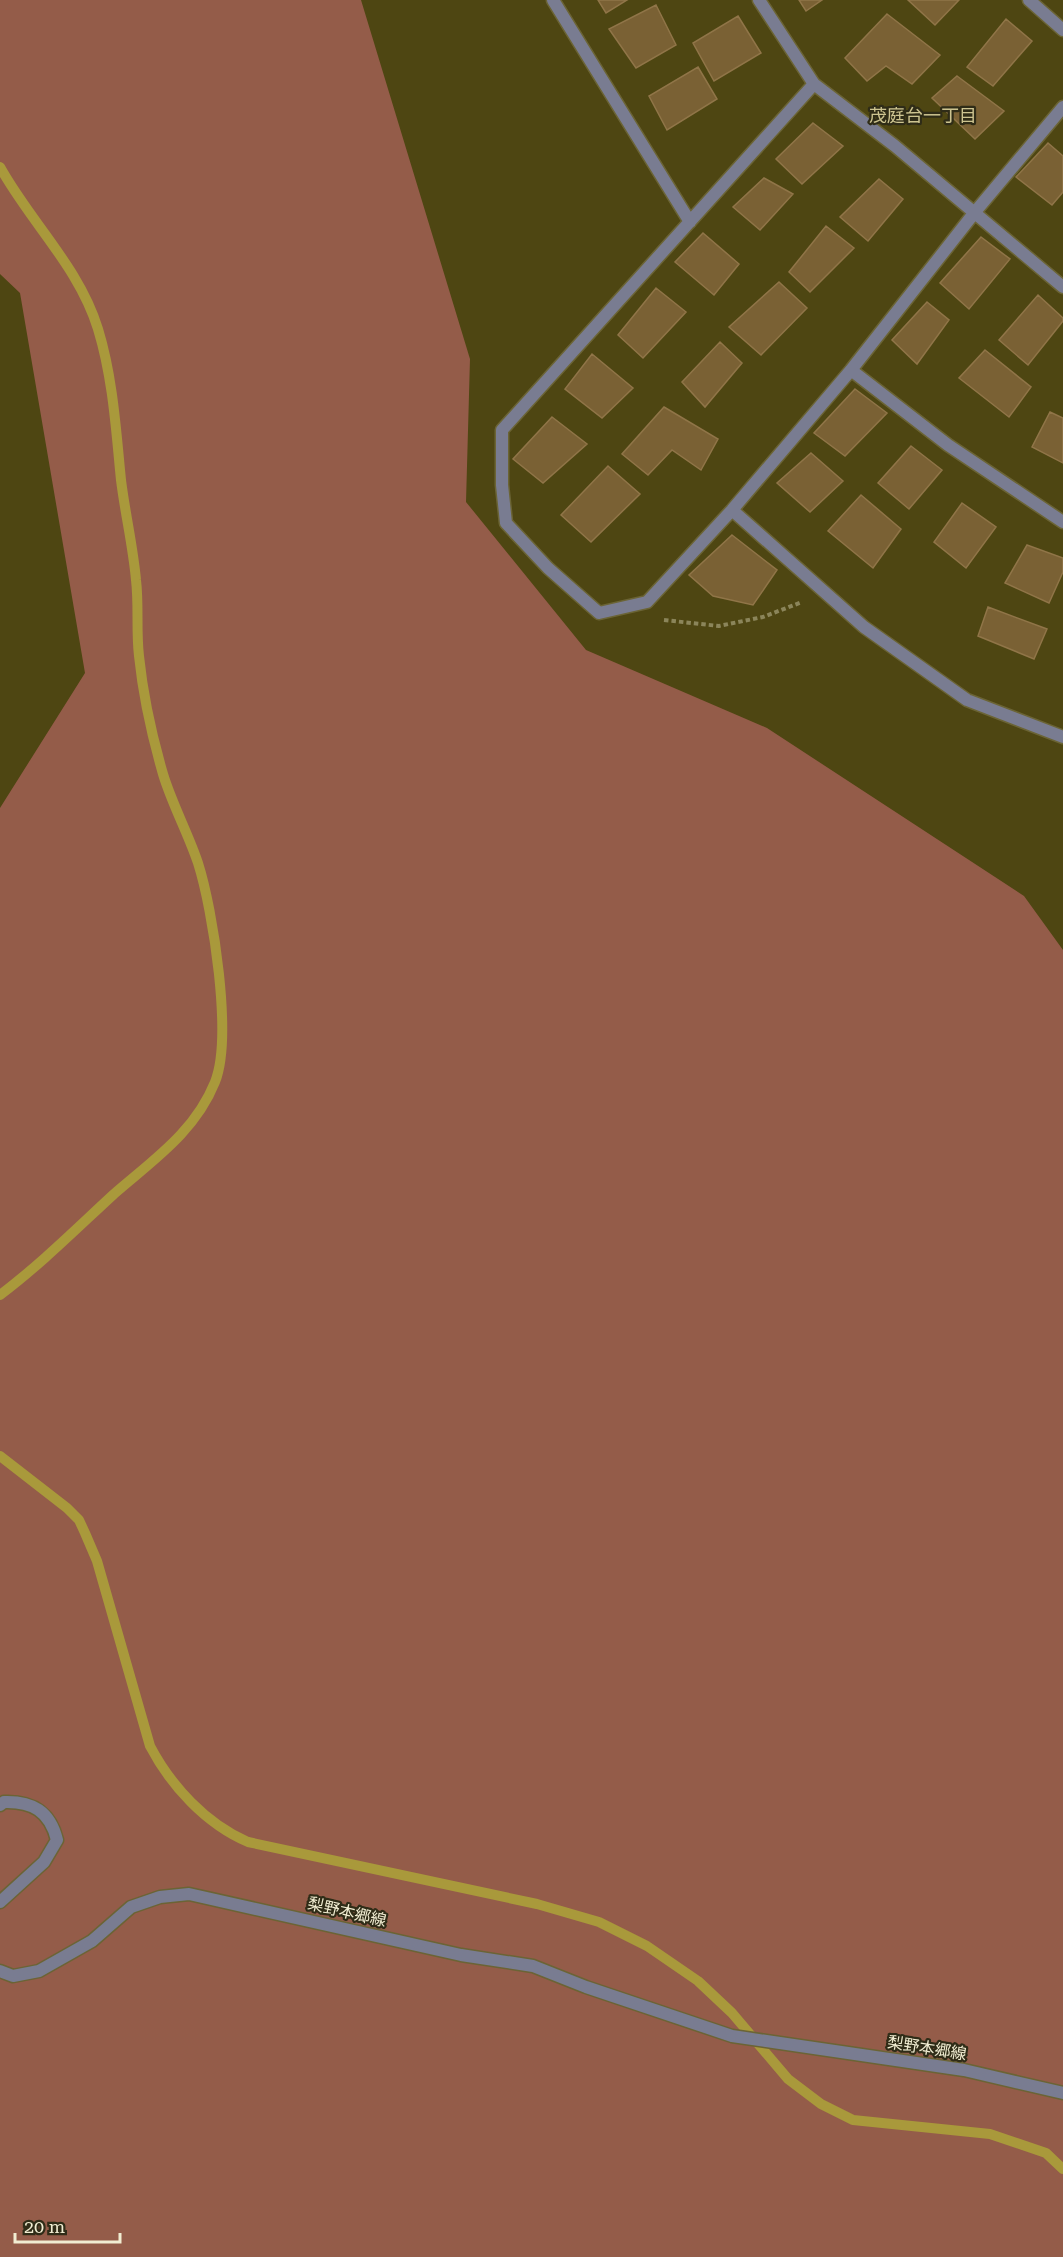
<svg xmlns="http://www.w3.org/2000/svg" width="1063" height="2257" font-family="'Roboto Serif','Noto Sans JP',serif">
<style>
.green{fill:#945c49}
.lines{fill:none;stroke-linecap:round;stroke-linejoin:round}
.stream{stroke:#a9993b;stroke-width:10}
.building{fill:#7a6134;stroke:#907548;stroke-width:1.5}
.minor-casing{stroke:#6b6435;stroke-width:15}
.path{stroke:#8b855a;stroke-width:4;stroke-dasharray:4.5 3;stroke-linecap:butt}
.minor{stroke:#797c91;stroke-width:12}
.labels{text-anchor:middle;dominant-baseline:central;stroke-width:4.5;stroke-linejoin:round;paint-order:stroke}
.street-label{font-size:16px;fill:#f1edd2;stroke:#2f2c17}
.neighbourhood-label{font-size:18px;fill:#cdc490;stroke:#2f2c17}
</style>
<rect width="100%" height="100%" fill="#4e4612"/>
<path class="green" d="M0,0H361L470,359L466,502L586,650L767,728L1024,896L1063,950V2257H0V808L85,673L20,293L0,274Z"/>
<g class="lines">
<path class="stream" d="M0,167C31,223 79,267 98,329C113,378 116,430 121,480C125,513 133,546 136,580C139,605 136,631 139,656C143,695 152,736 163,774C172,804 188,833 198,863C213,910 233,1037 215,1082C195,1132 153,1160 114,1194C76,1229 41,1264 0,1295
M0,1456L67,1508L79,1520L85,1533L97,1561L150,1746C171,1786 206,1824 248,1842L537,1904L599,1922L647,1946L698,1981L732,2013L788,2079L821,2104L853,2120L990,2134L1046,2153L1063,2169"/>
</g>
<path class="building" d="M598,0H627L606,13Z
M799,0H822L806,11Z
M908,0H959L935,25Z
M656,5L676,45L636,68L609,29Z
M887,14L940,55L912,84L886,66L867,81L845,58Z
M738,16L761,53L714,81L693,43Z
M1006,19L1032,41L993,86L967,67Z
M698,67L717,99L667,130L649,96Z
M957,76L1004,111L975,139L932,98Z
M813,123L843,146L802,184L776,159Z
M1048,143L1063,156V192L1052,205L1016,177Z
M764,178L793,194L760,230L733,207Z
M879,179L903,199L868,241L840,217Z
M826,226L854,248L810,292L789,272Z
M703,233L739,264L714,295L675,262Z
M981,237L1010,259L969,309L940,283Z
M779,282L807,308L761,355L729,327Z
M656,288L686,312L643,358L618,335Z
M1038,295L1063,318V321L1028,365L999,340Z
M927,302L949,320L917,364L892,340Z
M720,342L742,363L705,407L682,382Z
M985,350L1031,387L1009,417L959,378Z
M592,354L633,388L602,418L565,389Z
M855,389L887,413L845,456L814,433Z
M664,407L718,439L701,470L672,450L648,475L622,454Z
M1050,412L1063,418V463L1032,447Z
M552,417L587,444L543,483L513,459Z
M911,446L942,470L909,509L878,483Z
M811,453L843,481L810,512L777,483Z
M608,466L640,494L591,542L561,515Z
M861,495L901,529L873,568L828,531Z
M962,503L996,527L966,568L934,542Z
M732,535L777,570L753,605L713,596L689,575Z
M1027,545L1063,558V572L1049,603L1005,583Z
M988,607L1047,629L1034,659L978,636Z"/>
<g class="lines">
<g class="minor-casing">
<path id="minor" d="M553,0L690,222
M759,0L814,84L895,146L1063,287
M1029,0L1063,30
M814,84L502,430V485L506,523L548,568L599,613L647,602L732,510L851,370L975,212L1063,107
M851,370L948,445L1063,522
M732,510L864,627L967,700L1063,737
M0,1805L4,1802C32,1801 50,1811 57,1840L44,1862L0,1902
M0,1971L13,1976L39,1971L92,1941L131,1907L160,1897L189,1894L461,1955L533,1966L586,1987L732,2036L964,2070L1063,2093"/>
</g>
<path class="path" d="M664,620L719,626L763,617L802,602"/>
<use href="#minor" class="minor"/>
</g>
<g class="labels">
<g class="street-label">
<text transform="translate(347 1912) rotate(13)">梨野本郷線</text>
<text transform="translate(927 2048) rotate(9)">梨野本郷線</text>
</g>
<g class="neighbourhood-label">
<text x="923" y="115">茂庭台一丁目</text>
</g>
</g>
<path d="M15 2233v9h105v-9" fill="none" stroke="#f1edd2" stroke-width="3"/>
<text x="24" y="2233" font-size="18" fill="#f1edd2" stroke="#2f2c17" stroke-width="4.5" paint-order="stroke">20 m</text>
</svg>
